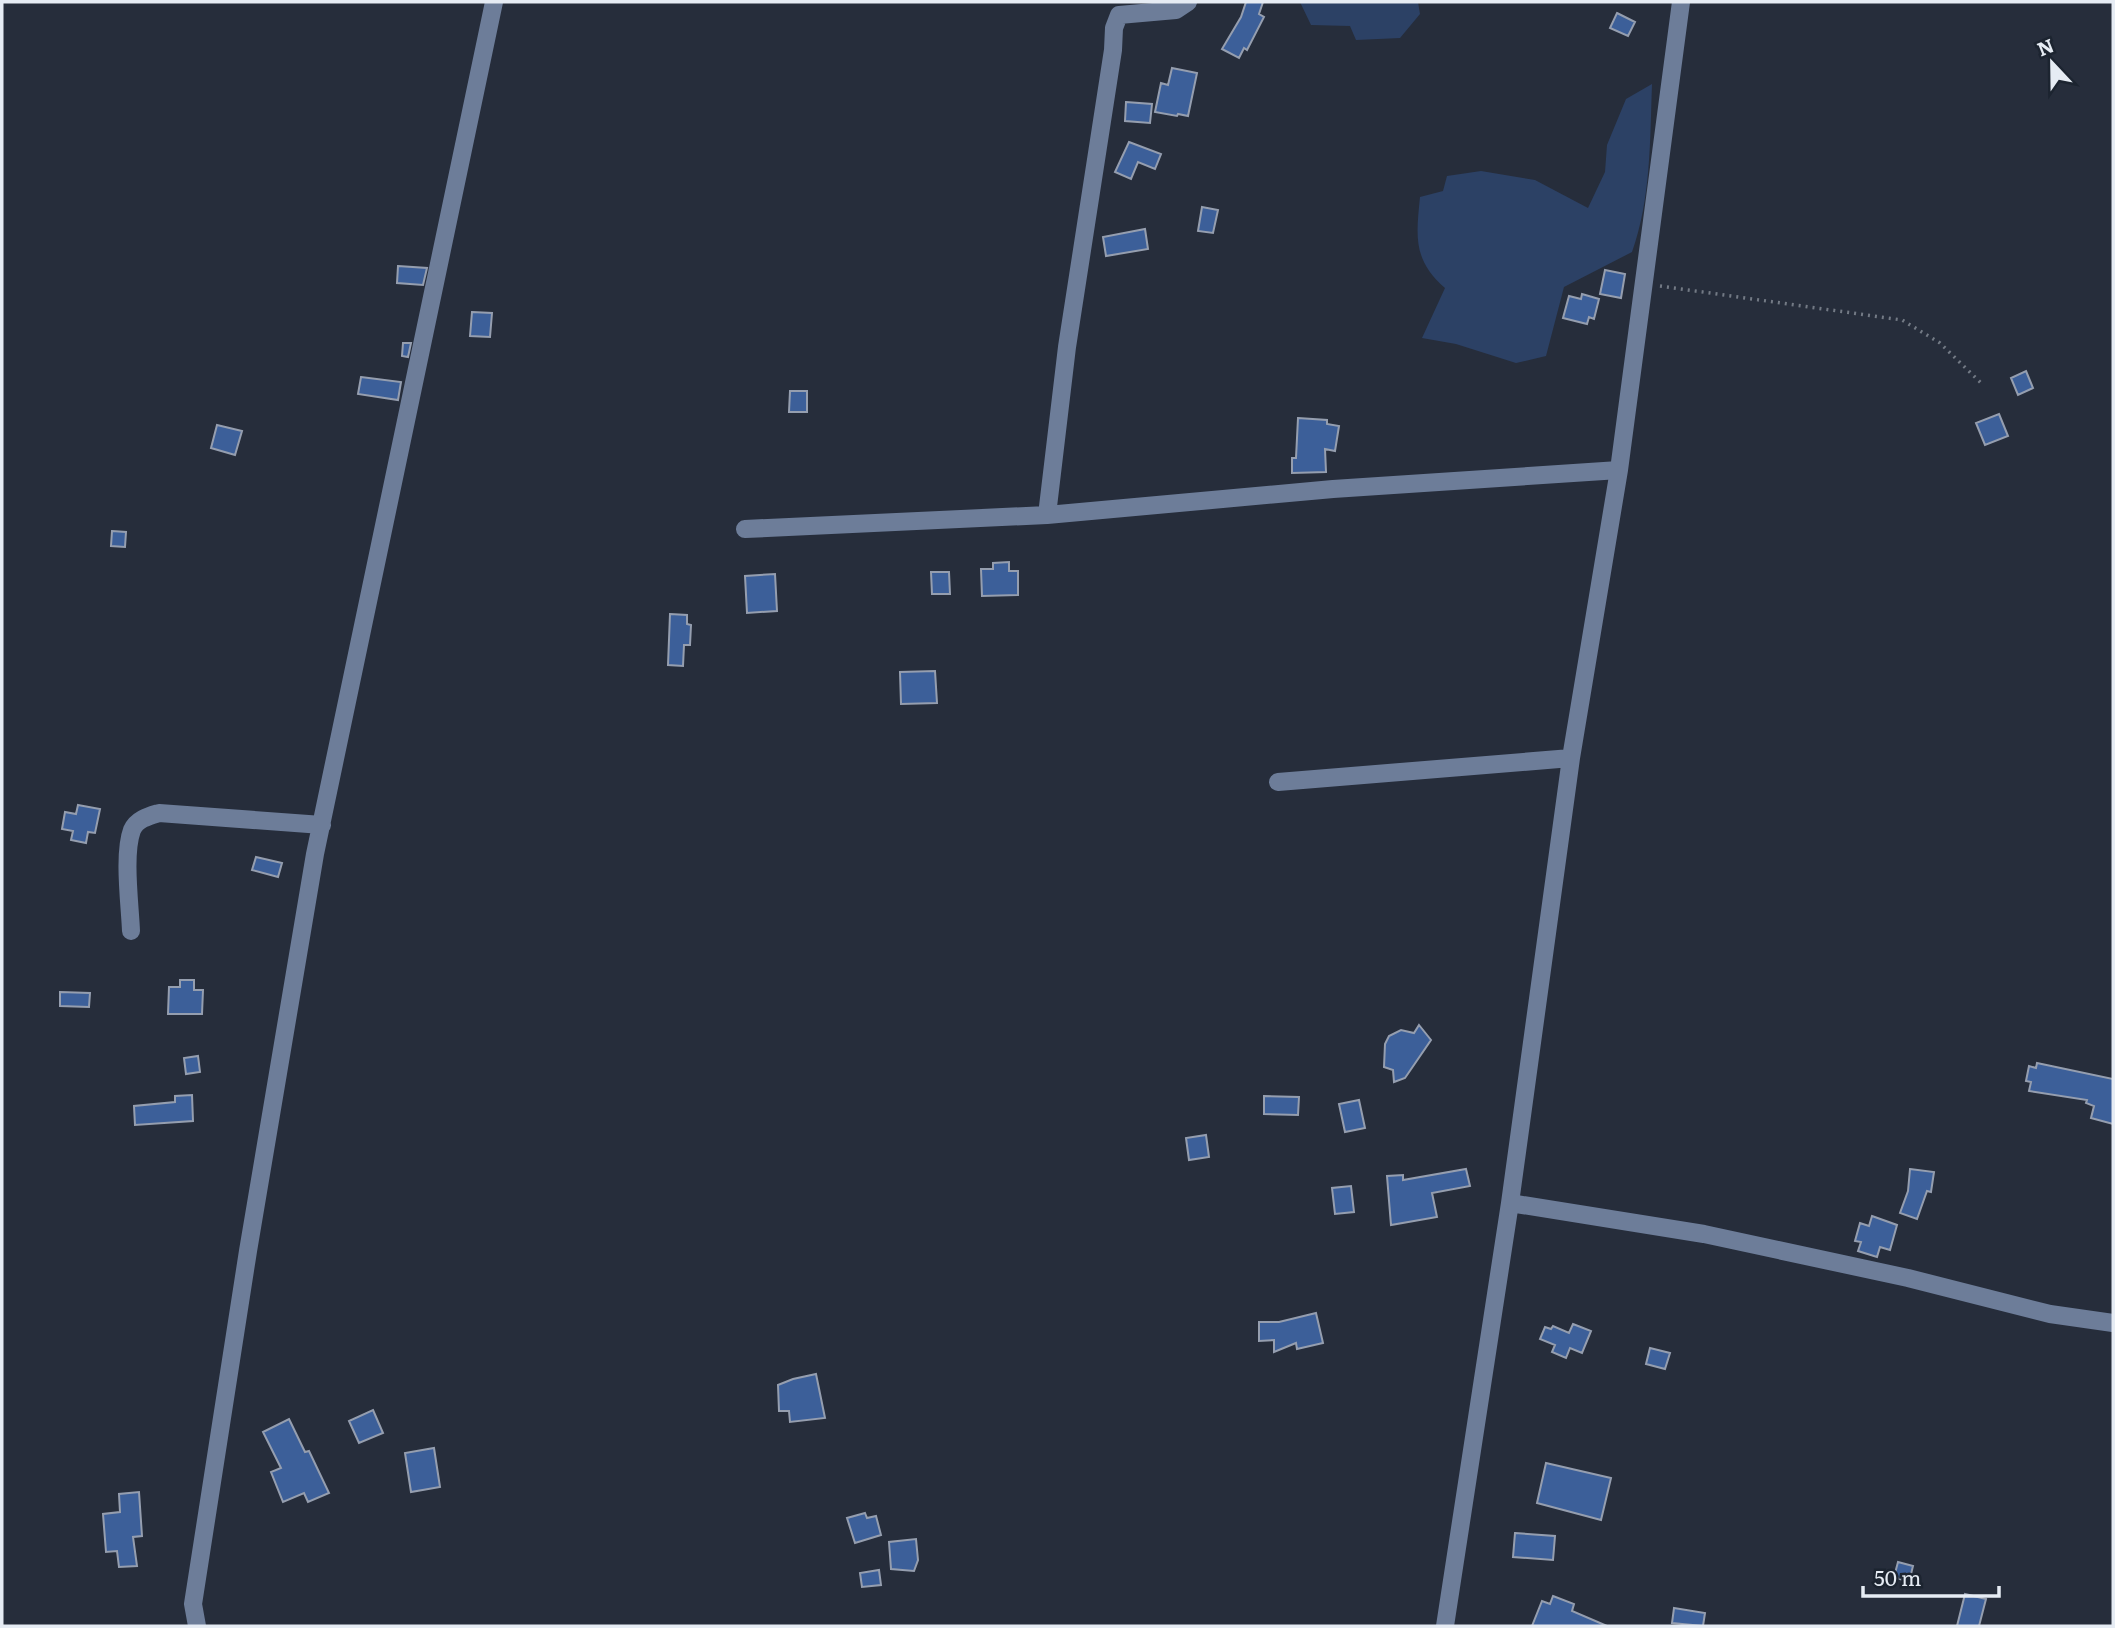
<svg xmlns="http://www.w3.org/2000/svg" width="2115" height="1628" font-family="Literata,serif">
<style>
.green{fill:#2c4165}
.building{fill:#3c5f99;stroke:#959eaf;stroke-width:2}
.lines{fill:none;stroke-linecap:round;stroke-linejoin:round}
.path{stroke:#737a85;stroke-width:3.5;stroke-dasharray:2 5;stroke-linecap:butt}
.minor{stroke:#6d7d99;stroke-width:18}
</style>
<rect width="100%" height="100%" fill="#262d3b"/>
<path class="green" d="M1300,2H1418L1420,14L1400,38L1356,40L1350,26L1311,25Z
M1652,84C1650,140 1651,199 1632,252L1564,287L1546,356L1516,363L1456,344L1422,338L1445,288C1413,260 1416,237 1420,197L1443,191L1447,176L1481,171L1535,180L1588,208L1605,172L1607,145L1626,99Z"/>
<path class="building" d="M1246,2H1263L1259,14L1264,17L1247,50L1244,48L1239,58L1222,49L1241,17Z
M1617,13L1635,22L1628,36L1610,28Z
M1172,68L1197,73L1188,116L1178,114L1177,116L1155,112L1161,83L1168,85Z
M1126,102L1152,104L1150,123L1125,121Z
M1129,142L1161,154L1155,169L1138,162L1131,179L1115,172Z
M1202,207L1218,210L1213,233L1198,231Z
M1145,229L1148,249L1106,256L1103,237Z
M398,266L427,268L423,285L397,283Z
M1605,270L1625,274L1621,298L1600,294Z
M1582,294L1599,299L1594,319L1589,317L1587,324L1563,318L1569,296L1581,299Z
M472,312L492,313L490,337L470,336Z
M403,343H411L408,357L402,356Z
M2026,371L2033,388L2018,395L2011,378Z
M361,377L401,382L398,400L358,394Z
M790,391H807V412H789Z
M1999,414L2008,436L1985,445L1976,423Z
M1298,418L1327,420V424L1339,426L1335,451L1325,449L1326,472L1292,473V458H1296Z
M217,425L242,431L235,455L211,448Z
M112,531L126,532L125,547L111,546Z
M1009,562V571H1018V595L982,596L981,569H993V563Z
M931,572H949L950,594H932Z
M775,574L777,611L747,613L745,576Z
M670,614L687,615V624L691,625L690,645H684L683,666L668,665Z
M935,671L937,703L901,704L900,672Z
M78,805L100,809L95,833L88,832L86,843L71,840L73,831L62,829L65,812L76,814Z
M256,857L282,863L278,877L252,870Z
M180,980H194V990H203L202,1014H168L169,987H180Z
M60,992L90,993L89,1007L60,1006Z
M1419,1025L1431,1040L1405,1078L1394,1082L1393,1070L1384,1067L1385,1044L1389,1036L1401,1030L1414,1033Z
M198,1056L200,1072L186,1074L184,1058Z
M2037,1063L2113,1079V1124L2091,1118L2094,1106L2086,1103L2087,1100L2029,1091L2031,1082L2026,1081L2029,1066L2036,1068Z
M192,1095L193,1121L135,1125L134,1106L175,1102V1096Z
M1264,1096L1299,1097L1298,1115L1264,1114Z
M1359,1100L1365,1128L1345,1132L1339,1104Z
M1206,1135L1209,1157L1189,1160L1186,1138Z
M1466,1169L1470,1186L1432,1193L1437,1217L1391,1225L1387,1176L1403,1175V1180Z
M1910,1169L1934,1172L1931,1192L1927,1191L1917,1219L1900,1213L1908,1191Z
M1351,1186L1354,1212L1335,1214L1332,1188Z
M1872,1216L1897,1225L1890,1250L1880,1247L1877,1257L1858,1251L1861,1242L1855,1241L1860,1223L1869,1226Z
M1316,1313L1323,1343L1297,1349L1296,1343L1274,1352V1340L1259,1341V1322H1279Z
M1573,1324L1591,1331L1582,1353L1570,1348L1566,1358L1552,1352L1555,1345L1540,1339L1545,1327L1551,1329L1553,1326L1569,1333Z
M1650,1348L1670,1353L1665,1369L1646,1364Z
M816,1374L825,1418L790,1422L789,1411H779L778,1385L793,1379Z
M373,1410L383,1433L359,1443L349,1421Z
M289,1419L305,1452L309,1451L329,1493L308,1502L304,1493L283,1502L271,1472L281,1468L263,1432Z
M434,1448L440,1487L411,1492L405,1453Z
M1546,1463L1611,1478L1601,1520L1537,1503Z
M139,1492L142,1536L133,1537L137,1566L119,1567L117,1551L106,1552L103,1514L120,1512L119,1494Z
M865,1513L867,1518L876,1516L881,1535L855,1543L847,1518Z
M1515,1533L1555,1536L1553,1560L1513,1557Z
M916,1539L918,1560L914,1571L891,1569L889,1542Z
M1898,1562L1913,1566L1909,1582L1894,1577Z
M879,1570L881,1585L862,1587L860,1573Z
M1965,1594L1986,1599L1979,1626H1957Z
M1553,1596L1574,1604L1572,1611L1607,1626H1532L1542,1601L1550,1604Z
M1674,1608L1705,1613L1703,1626L1672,1623Z"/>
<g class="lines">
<path class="path" d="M1660,286L1902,320L1940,343L1981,383"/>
<path class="minor" d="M1047,515L1067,347L1113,50L1114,28L1119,15L1176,10L1188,2
M745,529L1047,515L1333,489L1619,470
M1278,782L1571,758
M131,931C130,905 123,854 132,830C137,819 149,816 159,813L322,825
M1510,1203L1704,1234L1908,1278L2050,1314L2113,1323
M197,1626L193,1604L248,1251L315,854L494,2
M1445,1626L1510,1203L1571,758L1619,470L1681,2"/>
</g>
<rect width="2115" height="1628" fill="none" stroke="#e6ecf4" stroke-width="7"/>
<g transform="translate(2052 63) rotate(338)" stroke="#1c2430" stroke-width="5" paint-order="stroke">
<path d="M0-5L12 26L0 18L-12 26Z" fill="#e6ecf4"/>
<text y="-10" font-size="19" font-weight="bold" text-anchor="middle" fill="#e6ecf4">N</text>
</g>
<path d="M1863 1586v10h136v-10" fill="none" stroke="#e6ecf4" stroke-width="3.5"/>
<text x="1874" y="1586" font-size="21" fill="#e6ecf4" stroke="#1c2430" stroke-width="5" paint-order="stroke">50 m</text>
</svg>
